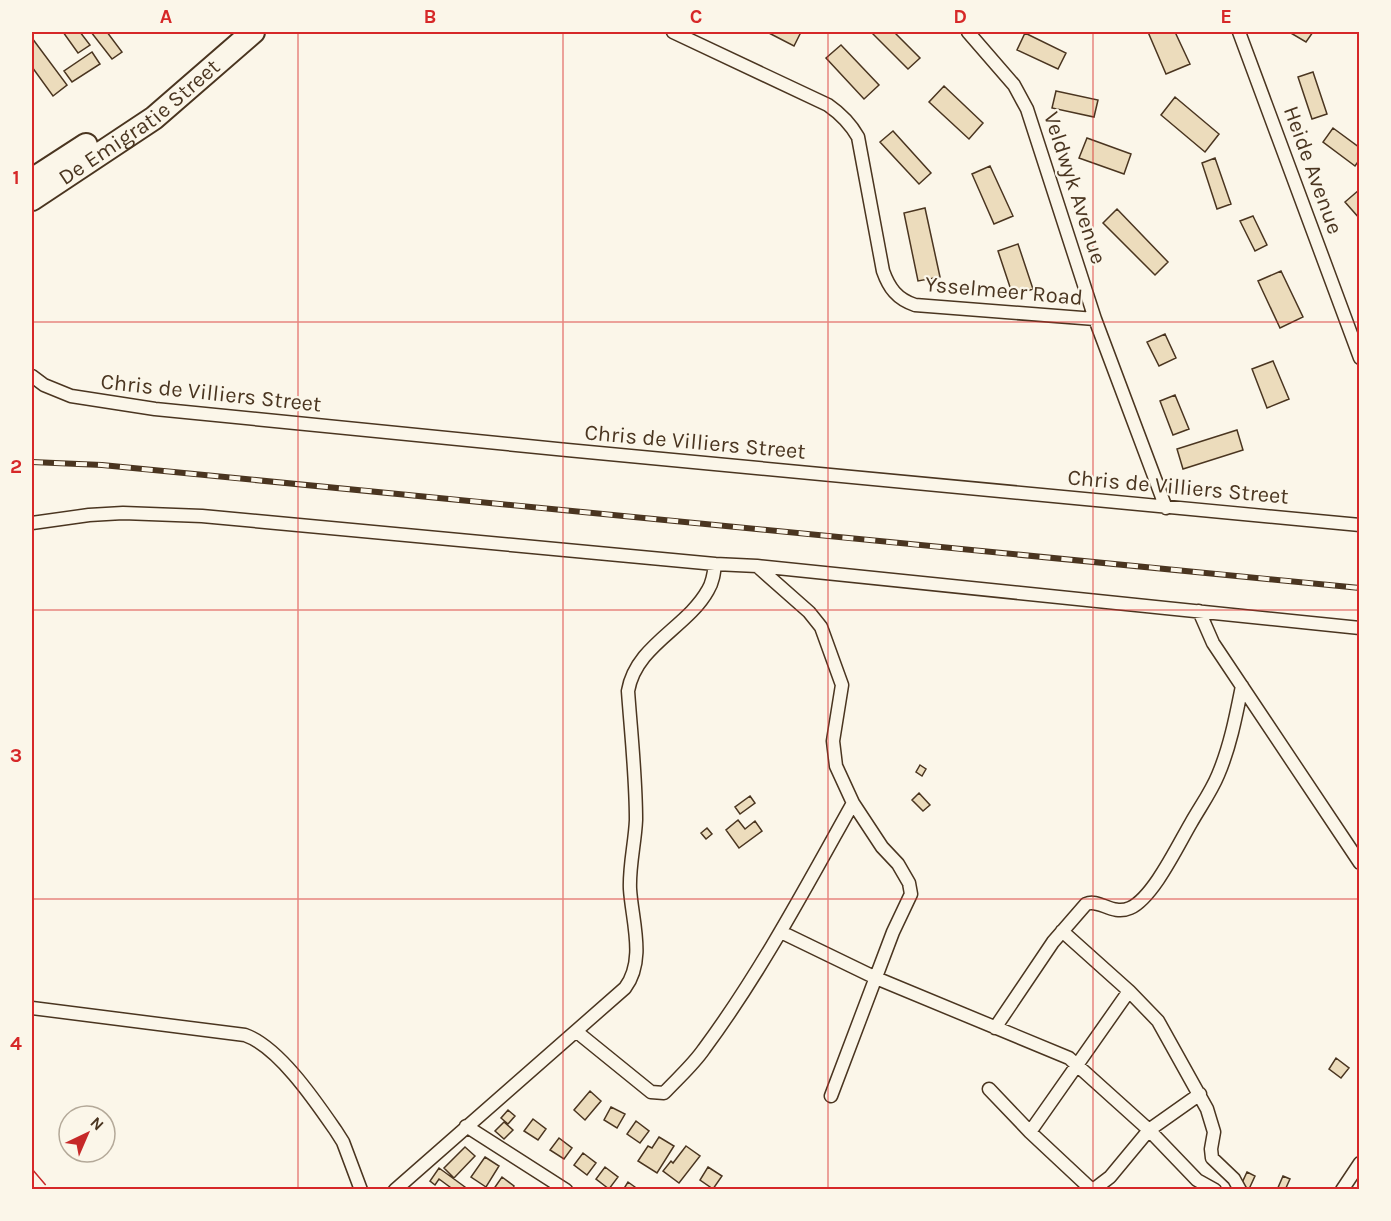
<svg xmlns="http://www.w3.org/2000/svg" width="1391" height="1221" font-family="Karla,sans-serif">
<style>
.building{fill:#ecdcbc;stroke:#4a3520;stroke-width:1.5}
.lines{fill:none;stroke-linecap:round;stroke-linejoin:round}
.street-casing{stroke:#4a3520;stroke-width:15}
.highway-casing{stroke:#4a3520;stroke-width:26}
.street{stroke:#fbf6e9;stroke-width:12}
.highway{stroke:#fbf6e9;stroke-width:22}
.rail-casing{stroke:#4a3520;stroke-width:6}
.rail{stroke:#fbf6e9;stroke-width:4;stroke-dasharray:11;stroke-linecap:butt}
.power{stroke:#c62828;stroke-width:1.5;stroke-dasharray:21 4.5 3 4.5;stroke-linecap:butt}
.grid{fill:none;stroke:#d62828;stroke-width:1.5;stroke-opacity:0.55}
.labels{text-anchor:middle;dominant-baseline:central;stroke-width:4.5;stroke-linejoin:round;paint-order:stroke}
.street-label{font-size:22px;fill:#4a3520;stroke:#fbf6e9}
.neatline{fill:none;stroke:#d62828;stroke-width:2}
.grid-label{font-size:20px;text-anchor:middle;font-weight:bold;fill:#d62828}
</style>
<rect width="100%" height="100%" fill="#fbf6e9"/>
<path class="building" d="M63,32H80L90,45L78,53Z
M91,32H107L122,52L112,59Z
M767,32H801L794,46Z
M874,32H894L920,58L908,69L872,33Z
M1148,32H1175L1190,64L1166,74Z
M1289,32H1313L1306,42Z
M1025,33L1066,53L1058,69L1017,50Z
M32,38L67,85L53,96L32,67Z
M841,45L879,85L864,99L826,58Z
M92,52L100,64L72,82L64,71Z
M1313,72L1327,114L1312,119L1298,77Z
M944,86L983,123L969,139L929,102Z
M1056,91L1098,100L1094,117L1052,108Z
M1175,97L1219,134L1205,152L1161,115Z
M1333,128L1360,148V159L1355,166L1323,142Z
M893,131L931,173L919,184L880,142Z
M1087,138L1131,154L1124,174L1079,158Z
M1215,158L1231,204L1217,209L1202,163Z
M990,166L1013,216L994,224L972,174Z
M1359,190L1360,191V219L1345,202Z
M925,208L940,277L918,281L904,213Z
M1117,209L1168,262L1155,275L1103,223Z
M1253,216L1267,245L1255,251L1240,221Z
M1018,244L1033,289L1013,296L998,251Z
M1281,271L1303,317L1280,328L1258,281Z
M1165,334L1176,358L1159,366L1147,342Z
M1273,361L1289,399L1267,408L1252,369Z
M1175,395L1189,429L1173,435L1160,401Z
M1237,430L1243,450L1183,469L1177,449Z
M920,765L926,769L922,776L916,772Z
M919,793L930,805L923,811L912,800Z
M750,796L755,803L740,814L735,807Z
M738,820L745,829L755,821L762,831L739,848L726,830Z
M707,828L712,834L706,839L701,833Z
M1336,1058L1349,1068L1341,1078L1329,1069Z
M590,1091L601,1101L585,1120L574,1110Z
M611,1107L625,1114L617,1128L604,1120Z
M508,1110L515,1116L508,1124L501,1118Z
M533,1119L546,1129L538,1140L524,1131Z
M636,1121L649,1131L640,1143L627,1134Z
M504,1122L513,1130L504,1139L495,1131Z
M659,1137L674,1146L657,1173L638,1161L648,1146L652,1148Z
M559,1138L572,1148L564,1159L550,1150Z
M686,1146L700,1156L679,1183L663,1171L671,1161L673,1163Z
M465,1147L475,1156L454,1178L444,1168Z
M583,1153L596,1163L587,1175L574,1165Z
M485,1157L499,1166L486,1187L471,1177Z
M605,1167L618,1177L609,1189L596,1179Z
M708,1167L722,1176L713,1189L700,1180Z
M439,1168L469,1190H454L439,1179L435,1185L430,1181Z
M1247,1172L1255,1176L1249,1189L1241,1185Z
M1283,1176L1290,1179L1285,1190H1277Z
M502,1177L514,1186L512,1190H493Z
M628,1182L639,1190H623Z"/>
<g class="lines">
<g class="street-casing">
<path id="street" d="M673,32L828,105C841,114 850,123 858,137L883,271C889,288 897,299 915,305L1095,319
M968,32L1014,85L1027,109L1095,319L1166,508
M1239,32L1360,358
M32,376L44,385L71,396L155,409L567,450L1360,525
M32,523L89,515L123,513L202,516L715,564L757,566L1360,628
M757,566L809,612L821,627L842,685L833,741L836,766L853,803L882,847L898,864L909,883L911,894L893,932L831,1096
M1199,611L1213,643L1360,863
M1062,931L1129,991L1158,1021L1207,1109L1214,1132L1211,1149L1212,1158L1234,1179L1240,1190
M781,932L876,978L1069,1058L1149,1130L1197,1180L1215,1190
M32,1008L245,1035C279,1047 316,1102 336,1131L343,1142L361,1190
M995,1028L1053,942L1086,904C1099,898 1112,916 1130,908C1153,898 1178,845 1191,823C1200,807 1211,792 1218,775C1230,747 1236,716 1242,686
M577,1032L651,1092L664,1093C678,1078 693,1065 704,1049C761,972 806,887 853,803
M989,1089L1030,1132L1092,1190
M466,1126L566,1190
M1030,1132L1129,991
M395,1190L625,988C646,960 632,921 630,889C629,866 635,843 636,820C636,777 631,733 628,691C636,645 687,628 708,590C713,582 714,573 715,564
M1093,1190L1110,1177L1149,1130L1200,1094
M1342,1190L1360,1163"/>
</g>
<g class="highway-casing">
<g id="highway">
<path d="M32,180L86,145"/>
<path id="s1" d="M32,199L154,118L253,32"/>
</g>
</g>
<use href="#street" class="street"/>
<use href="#highway" class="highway"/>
<g class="rail-casing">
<path id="rail" d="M32,462L102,465L1360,588"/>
</g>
<use href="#rail" class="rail"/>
<path class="power" d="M32,1169L50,1190"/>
</g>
<path class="grid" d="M298,32V1190M563,32V1190M828,32V1190M1093,32V1190M32,322H1360M32,610H1360M32,899H1360"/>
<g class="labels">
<g class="street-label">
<text stroke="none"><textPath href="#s1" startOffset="132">De Emigratie Street</textPath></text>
<text transform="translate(1313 170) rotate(70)">Heide Avenue</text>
<text transform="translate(1075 188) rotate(72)">Veldwyk Avenue</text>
<text transform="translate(1004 291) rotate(5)">Ysselmeer Road</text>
<text transform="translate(211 393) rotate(6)">Chris de Villiers Street</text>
<text transform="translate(695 442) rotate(5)">Chris de Villiers Street</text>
<text transform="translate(1178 487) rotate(5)">Chris de Villiers Street</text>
</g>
</g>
<rect width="1391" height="1221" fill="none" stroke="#fbf6e9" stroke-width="66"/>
<g transform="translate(87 1134) rotate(44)"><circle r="28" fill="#fbf6e9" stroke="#b4a999" stroke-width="1.5"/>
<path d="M0-4.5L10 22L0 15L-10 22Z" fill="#c62828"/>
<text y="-9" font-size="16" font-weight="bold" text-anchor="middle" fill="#4a3520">N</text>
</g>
<rect x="33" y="33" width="1325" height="1155" class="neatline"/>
<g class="grid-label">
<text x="166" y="23">A</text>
<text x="430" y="23">B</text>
<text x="696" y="23">C</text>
<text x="960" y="23">D</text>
<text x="1226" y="23">E</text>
<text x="16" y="184">1</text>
<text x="16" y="473">2</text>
<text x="16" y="762">3</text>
<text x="16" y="1050">4</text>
</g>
</svg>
